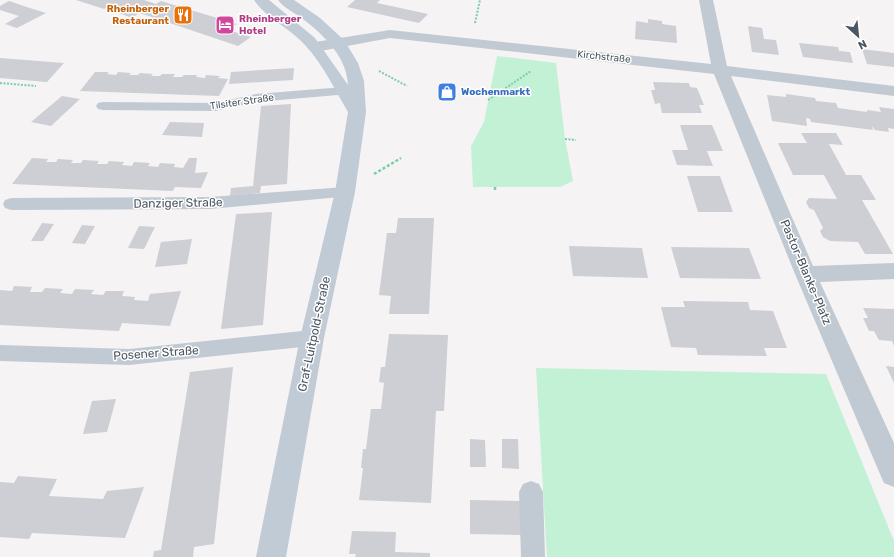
<svg xmlns="http://www.w3.org/2000/svg" width="894" height="557" font-family="Rubik,sans-serif">
<style>
.green{fill:#c3f1d5}
.building{fill:#cdcfd5}
.lines{fill:none;stroke-linecap:round;stroke-linejoin:round}
.path-far1{stroke:#7ad0a6;stroke-width:2;stroke-dasharray:2 1.5;stroke-linecap:butt}
.path{stroke:#7ad0a6;stroke-width:2.5;stroke-dasharray:3 2;stroke-linecap:butt}
.lane{fill:#c1cad2;fill-rule:evenodd}
.street{fill:#c1cad2;fill-rule:evenodd}
.secondary{fill:#c1cbd6;fill-rule:evenodd}
.labels{text-anchor:middle;dominant-baseline:central;stroke-width:3;stroke-linejoin:round;paint-order:stroke}
.far-food-label{font-size:10px;font-weight:bold;fill:#c56008;stroke:#fff;text-anchor:end}
.far-hotel-label{font-size:10px;font-weight:bold;fill:#b23c85;stroke:#fff;text-anchor:start}
.far-street-label{font-size:10px;fill:#4a5661;stroke:#fff}
.far-shop-label{font-size:10px;font-weight:bold;fill:#366cbe;stroke:#fff;text-anchor:start}
.street-label{font-size:12px;fill:#4a5661;stroke:#fff}
</style>
<rect width="100%" height="100%" fill="#f5f3f3"/>
<path class="green" d="M497,56L556,63L565,139L573,181L560,187H473L471,146L484,122Z
M536,368L826,374L894,541V557H547Z"/>
<path class="building" d="M76,0H144L156,4L161,1L237,24L228,30L251,37L238,46L146,15L139,13L132,18L106,8L104,9Z
M355,0H380L377,3L428,14L419,23L347,7Z
M9,1L33,9L46,13L17,28L5,24L19,16L0,10V6Z
M648,19L662,21V24L676,26L677,43L635,39L636,21L648,23Z
M748,26L762,28L764,39L776,40L779,55L752,52Z
M799,43L838,47L839,51L850,52L853,63L803,57Z
M862,49L894,53V67L867,64Z
M0,58L64,63L47,82L0,78Z
M294,68L293,80L229,84L231,72Z
M95,72H109L107,74L116,75L118,72L131,73L129,75H138L140,73L153,74L151,76H160L162,74H175L173,77H182L184,75H197L196,77L205,78L206,75L220,76L218,78L228,79L219,96L80,91Z
M653,82L689,83L690,87L697,88L704,105H699L702,113H662L660,103L655,104L651,90H655Z
M786,94L815,98L816,101L836,103L838,108L867,112V110L881,112L879,107L894,109V129L888,128L889,132L875,130L872,126L873,130L811,122L810,119L806,118L807,126L772,121L767,95L786,97Z
M62,96L80,99L51,126L31,122Z
M291,104L287,184L261,186L260,193L230,196L231,188L253,186L261,106Z
M170,122L204,123L202,137L162,135Z
M680,125H712L723,151H707L713,166L677,165L672,150H688Z
M801,133H836L843,145L829,144L846,175H861L876,200H862L893,254H865L858,242L830,241L823,237L820,231L823,228L814,210L809,208L806,202L809,198L837,199L824,175H793L778,143H807Z
M32,158L48,159L46,162H56L58,159L73,160L71,163H81L83,160L99,161L97,164H107L109,161L124,162L122,165L132,166L134,162L150,163L148,166L158,167L160,163L175,164L174,167L183,168L189,158H197L195,173L208,172L201,188L175,187L173,191L12,184Z
M687,176H720L733,212H698Z
M272,212L263,325L221,329L236,214Z
M398,218H434L429,314H389L391,296L379,295L387,233H396Z
M42,223L54,224L43,241H31Z
M82,225L95,226L85,244L72,243Z
M139,226L155,227L144,249L128,248Z
M192,239L187,264L155,267L161,242Z
M569,246L642,248L648,278L573,276Z
M671,247L749,248L761,279L680,278Z
M14,286L32,287L30,292H42L45,288L63,289L60,293L72,294L75,289L94,290L91,294L103,295L106,291H124L122,296L135,297L134,300L148,301L150,294L181,291L170,326L122,323L119,331L0,325V290L12,291Z
M683,301L748,302L750,310L773,311L787,348H764L767,356L698,355L696,348L671,347L661,307H685Z
M863,308L894,309V346L892,341L879,340L874,331H869L863,318H868Z
M389,334L448,335L444,411H436L431,503L359,500L363,468H361L363,449H366L371,409H381L384,383L379,382L381,367H385Z
M886,366L894,367V383Z
M233,367L214,544L194,547L193,557H153L154,551L161,550L190,372Z
M116,399L107,432L83,434L92,401Z
M470,439L485,440L486,467H470Z
M502,439H518L519,469L502,468Z
M18,476L57,479L49,496L103,499L107,491L144,487L125,538L32,533L29,539L0,537V482L14,483Z
M470,500L521,501L523,535L470,534Z
M352,531L396,532L395,552L430,553V557H355L356,554H349Z"/>
<g class="lines">
<path class="path-far1" d="M475,23L480,0
M379,71L407,86
M0,83L36,86
M488,100L531,71
M565,139L576,140"/>
<path class="path" d="M374,174L401,158
M495,187V191"/>
<path class="lane" d="M356,86L361,87L363,90L361,93L256,102L215,111L103,110L98,109L96,106L98,103L103,102L215,103L256,94Z
M345,187L351,188L353,192L351,196L210,209L11,210L5,208L3,204L5,200L11,198L210,197Z
M312,330L319,332L322,338L319,344L312,346L129,365L0,361V345L129,349Z
M531,481L539,484L543,492L545,557H521L519,492L523,484Z"/>
<path class="street" d="M699,0H713L727,66L894,86V96L731,76L813,266L894,263V279L820,282L894,443V487L884,483L880,474L795,274L714,74L390,38L315,52L310,50L307,47L310,44L315,42L390,30L711,64Z"/>
<path class="secondary" d="M254,0H269L315,38L348,85C347,56 322,33 300,17C293,12 283,7 278,0H294L320,18L344,40L358,63L364,81L366,112L355,192L324,338L286,557H256L300,338L335,192L348,112C335,90 323,64 305,45C290,28 267,19 254,0Z"/>
</g>
<defs>
<g id="restaurant-square" transform="scale(1)"><rect x="-9" y="-9" width="18" height="18" rx="4" fill="#e8710a" stroke="#fff"/><path d="M-5-6h1v4h1v-4h1v4h1v-4h1v5L-1.5 .5V6h-2V.5L-5-1ZM5-6V6H3V1.5H1.5Q1.5-4 5-6Z" fill="#fff"/></g>
<g id="hotel-square" transform="scale(1)"><rect x="-9" y="-9" width="18" height="18" rx="4" fill="#d1479c" stroke="#fff"/><path d="M-6-4.5h1.5V1H6V5H4.5V3h-9V5H-6ZM-4 0a1.8 1.8 0 1 1 3.6 0ZM.5 0V-2.5h3Q6-2.5 6 0Z" fill="#fff"/></g>
<g id="shop-square" transform="scale(1)"><rect x="-9" y="-9" width="18" height="18" rx="4" fill="#3f7fe0" stroke="#fff"/><path d="M-5-2.5h2.3a2.7 3.5 0 0 1 5.4 0H5L5.5 6h-11ZM-1.5-2.5h3a1.5 2.3 0 0 0-3 0Z" fill="#fff"/></g>
</defs>
<g fill-rule="evenodd">
<use href="#restaurant-square" x="183" y="15"/>
<use href="#hotel-square" x="225" y="25"/>
<use href="#shop-square" x="447" y="92"/>
</g>
<g class="labels">
<g class="far-food-label">
<text x="169" y="9">Rheinberger<tspan x="169" dy="12">Restaurant</tspan></text>
</g>
<g class="far-hotel-label">
<text x="239" y="19">Rheinberger<tspan x="239" dy="12">Hotel</tspan></text>
</g>
<g class="far-street-label">
<text transform="translate(604 57) rotate(6)">Kirchstraße</text>
<text transform="translate(242 102) rotate(-8)">Tilsiter Straße</text>
</g>
<g class="far-shop-label">
<text x="461" y="92">Wochenmarkt</text>
</g>
<g class="street-label">
<text transform="translate(178 203) rotate(-1)">Danziger Straße</text>
<text transform="translate(806 272) rotate(67)">Pastor-Blanke-Platz</text>
<text transform="translate(314 334) rotate(-78)">Graf-Luitpold-Straße</text>
<text transform="translate(156 353) rotate(-4)">Posener Straße</text>
</g>
</g>
<g transform="translate(858 36) rotate(153)" stroke="#ffffff" stroke-width="3" paint-order="stroke">
<path d="M0-3L7 15L0 10L-7 15Z" fill="#4a5661"/>
<text y="-6" font-size="11" font-weight="bold" text-anchor="middle" fill="#4a5661">N</text>
</g>
</svg>
